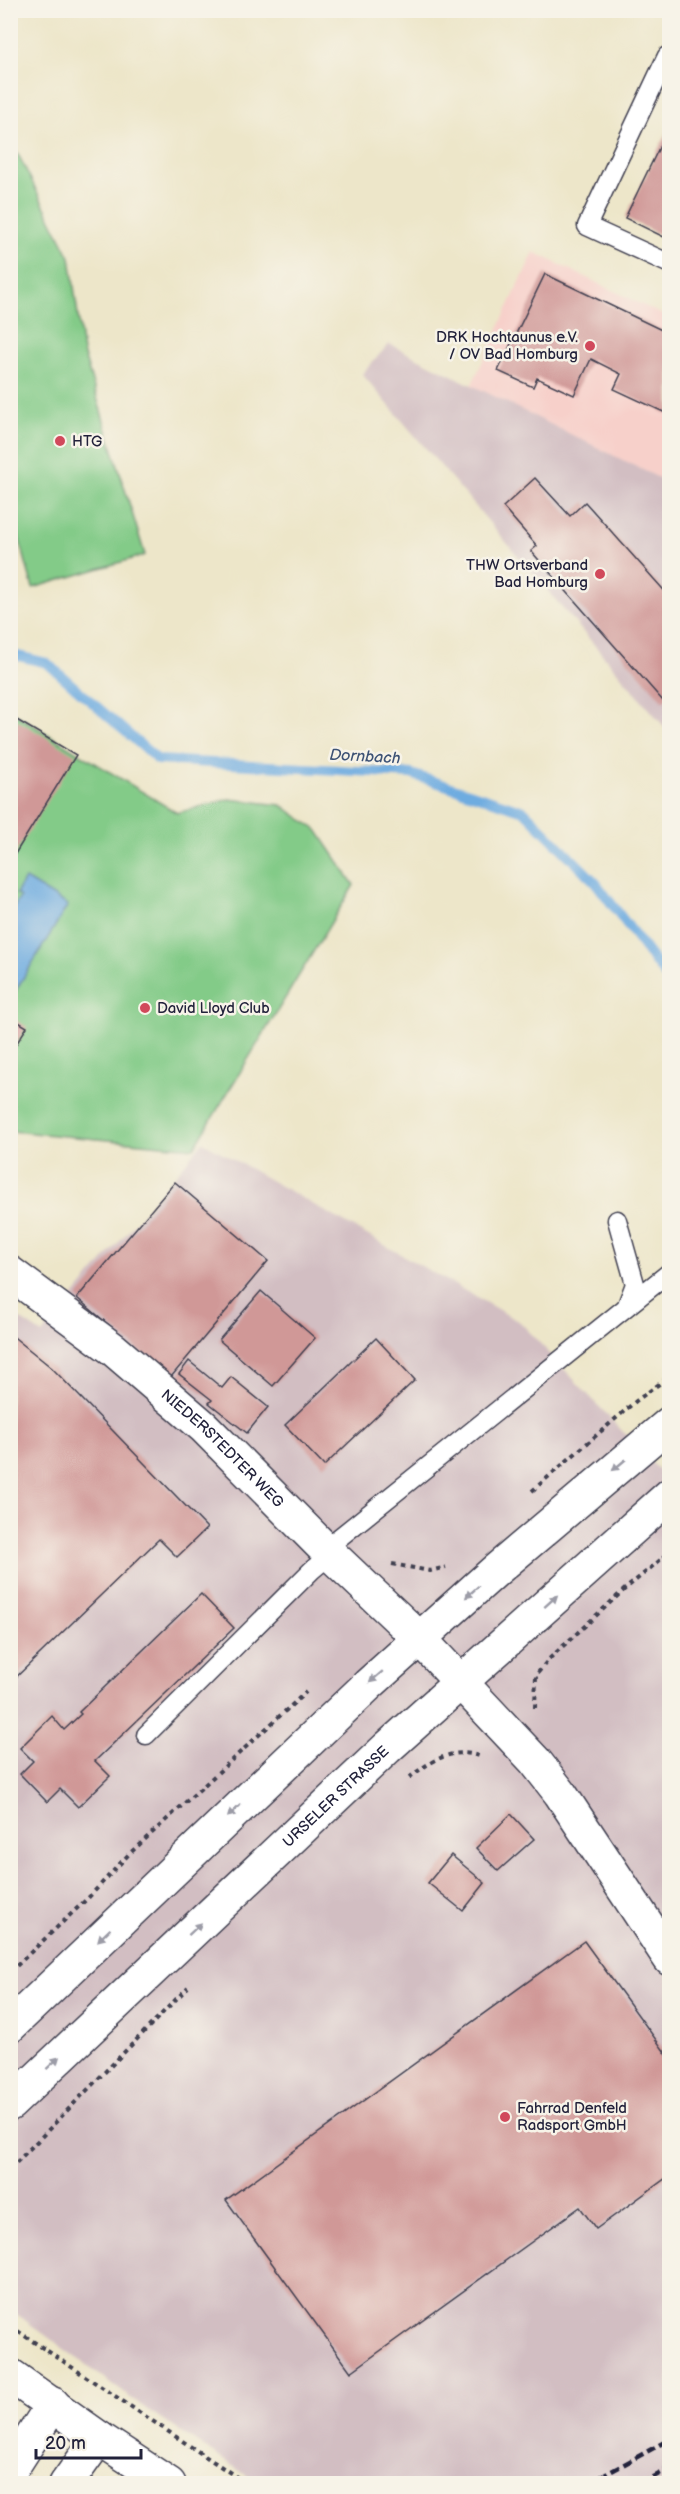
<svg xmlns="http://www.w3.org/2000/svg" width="680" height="2494" font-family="'Balsamiq Sans',sans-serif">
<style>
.built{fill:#f7d0ca}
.industrial{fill:#d2bec2}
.green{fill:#83cb88;stroke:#527662;stroke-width:1.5}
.water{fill:#6eace0;stroke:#48678e;stroke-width:1.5}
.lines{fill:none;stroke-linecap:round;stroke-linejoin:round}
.stream{stroke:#6eace0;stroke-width:10}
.building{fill:#d09897}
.lane-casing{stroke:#403f50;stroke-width:21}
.street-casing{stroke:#403f50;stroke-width:36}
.secondary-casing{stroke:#403f50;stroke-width:36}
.path{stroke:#403f50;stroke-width:4;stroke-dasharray:4.5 4.5;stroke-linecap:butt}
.lane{stroke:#fff;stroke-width:18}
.street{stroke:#fff;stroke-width:33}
.secondary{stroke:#fff;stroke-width:33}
.rail{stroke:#22223b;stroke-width:4.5;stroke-dasharray:9 4.5;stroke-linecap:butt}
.oneway{fill:#9c9ca7}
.poi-dot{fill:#d1495b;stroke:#f7f3e8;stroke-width:2}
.labels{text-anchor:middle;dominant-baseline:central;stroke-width:5;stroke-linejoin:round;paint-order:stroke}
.poi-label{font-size:15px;fill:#22223b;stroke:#f7f3e8;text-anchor:start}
.street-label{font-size:15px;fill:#22223b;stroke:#f7f3e8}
.water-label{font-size:16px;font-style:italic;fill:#3d5275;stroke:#f7f3e8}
</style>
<rect width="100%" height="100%" fill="#f7f3e8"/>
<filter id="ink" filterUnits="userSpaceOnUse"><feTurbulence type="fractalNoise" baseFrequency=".0167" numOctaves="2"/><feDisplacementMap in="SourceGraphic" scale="12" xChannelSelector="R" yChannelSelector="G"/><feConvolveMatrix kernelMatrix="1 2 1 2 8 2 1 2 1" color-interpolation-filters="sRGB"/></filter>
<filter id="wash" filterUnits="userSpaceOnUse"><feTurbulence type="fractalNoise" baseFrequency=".008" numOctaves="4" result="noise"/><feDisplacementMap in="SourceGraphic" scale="24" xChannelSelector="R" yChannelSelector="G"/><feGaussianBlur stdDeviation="1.35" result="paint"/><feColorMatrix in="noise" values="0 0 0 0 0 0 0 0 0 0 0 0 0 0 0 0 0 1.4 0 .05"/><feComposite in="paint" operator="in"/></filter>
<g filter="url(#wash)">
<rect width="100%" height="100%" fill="#ede6c9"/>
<path class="built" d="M534,252L669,318V483L471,386Z"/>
<path class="industrial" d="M389,344L669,483V732L362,374Z
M203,1142L520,1322L669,1481V2483H258L139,2404L11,2310V1313L42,1334Z"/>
<path class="green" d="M11,144L20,158L70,257L83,352L145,555L33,588L11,509Z
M10,711L177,813L229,799L281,805L317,830L354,885L194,1148L11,1131Z"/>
<path class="water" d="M25,879L68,905L11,998V913L20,897L16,894Z"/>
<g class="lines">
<path class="stream" d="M10,654L47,663L158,760L411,774L524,811L596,883L670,982"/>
</g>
<g id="blocks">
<path class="building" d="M670,125V240L625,218Z
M545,274L670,334V415L614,389L621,374L591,359L574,395L537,378L533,387L498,371Z
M535,478L570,516L585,502L670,597V695L663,701L531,551L537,546L503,507Z
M10,716L76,755L10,862Z
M10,1017L27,1027L10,1054Z
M175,1182L268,1261L171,1377L77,1298Z
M261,1291L315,1338L273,1386L219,1340Z
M10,1334L52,1368L207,1528L177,1557L159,1539L10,1683Z
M376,1338L415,1380L324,1466L285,1425Z
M189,1361L222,1388L231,1377L268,1407L247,1433L209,1403L212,1400L179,1374Z
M201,1594L234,1628L95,1761L110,1776L78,1807L60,1789L47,1802L20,1774L33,1761L20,1748L52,1716L64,1730L81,1714L79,1712Z
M511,1814L534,1839L498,1871L476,1848Z
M451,1855L485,1883L463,1911L428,1883Z
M584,1941L670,2059V2175L596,2229L580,2207L351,2372L226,2200Z"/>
</g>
</g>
<g filter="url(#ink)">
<use href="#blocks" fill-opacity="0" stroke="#403f50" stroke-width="1.5"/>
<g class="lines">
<g class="lane-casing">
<path id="lane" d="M670,57L667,56L587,226L670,264
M617,1220L635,1284L627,1305
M325,1549L670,1272
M146,1735L312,1570L331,1554"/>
</g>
<g class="street-casing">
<g id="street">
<path id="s1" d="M10,1273L113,1349L204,1427L325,1549L420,1639L535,1761L560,1793L670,1959"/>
</g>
</g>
<g class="secondary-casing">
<g id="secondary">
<path d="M10,2026L368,1685L495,1571L670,1423"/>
<path id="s2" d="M10,2104L387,1748L670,1495"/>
<path d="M10,2375L99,2438L169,2484"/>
<path d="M10,2471L53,2404"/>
<path d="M66,2484L99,2438"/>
</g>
</g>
<path class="path" d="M532,1491L636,1401L670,1376
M392,1564L430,1571L446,1567
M535,1708L536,1675L549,1659L625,1589L670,1552
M409,1778C430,1761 454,1746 481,1757
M10,1972L89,1897L129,1854L306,1692
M10,2169L188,1987
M10,2326L247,2484"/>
<use href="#lane" class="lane"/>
<use href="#street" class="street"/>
<use href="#secondary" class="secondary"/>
<path class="rail" d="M588,2484L670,2439
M641,2484L670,2468"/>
</g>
<defs><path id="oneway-solid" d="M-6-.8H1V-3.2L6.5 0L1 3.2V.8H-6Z" transform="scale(1.5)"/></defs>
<g class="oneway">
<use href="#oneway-solid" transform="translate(619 1465) rotate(140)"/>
<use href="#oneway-solid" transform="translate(472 1592) rotate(138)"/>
<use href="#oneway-solid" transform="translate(551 1601) rotate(-42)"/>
<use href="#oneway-solid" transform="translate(376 1677) rotate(139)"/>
<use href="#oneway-solid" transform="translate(234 1811) rotate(137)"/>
<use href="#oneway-solid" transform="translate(195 1929) rotate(-43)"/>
<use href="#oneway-solid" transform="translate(104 1935) rotate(136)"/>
<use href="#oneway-solid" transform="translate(53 2063) rotate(-43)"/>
</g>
</g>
<g class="poi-dot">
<circle cx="590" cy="346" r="6"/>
<circle cx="60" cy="441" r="6"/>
<circle cx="600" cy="574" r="6"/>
<circle cx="145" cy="1008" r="6"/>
<circle cx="505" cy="2117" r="6"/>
</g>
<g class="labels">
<g class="poi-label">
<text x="578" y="337" text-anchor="end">DRK Hochtaunus e.V.<tspan x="578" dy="17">/ OV Bad Homburg</tspan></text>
<text x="72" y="441">HTG</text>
<text x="588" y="565" text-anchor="end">THW Ortsverband<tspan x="588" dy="17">Bad Homburg</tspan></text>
<text x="157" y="1008">David Lloyd Club</text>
<text x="517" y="2108">Fahrrad Denfeld<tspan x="517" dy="17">Radsport GmbH</tspan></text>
</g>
<g class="street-label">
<text stroke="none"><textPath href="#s1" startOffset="276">NIEDERSTEDTER WEG</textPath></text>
<text stroke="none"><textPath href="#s2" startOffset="448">URSELER STRASSE</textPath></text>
</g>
<g class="water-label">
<text transform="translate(365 757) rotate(3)">Dornbach</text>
</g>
</g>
<rect width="680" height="2494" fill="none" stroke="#f7f3e8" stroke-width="36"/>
<path d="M36 2449v9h105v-9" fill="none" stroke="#22223b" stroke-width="3"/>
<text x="45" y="2449" font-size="18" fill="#22223b" stroke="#f7f3e8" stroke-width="4.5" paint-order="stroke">20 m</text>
</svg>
